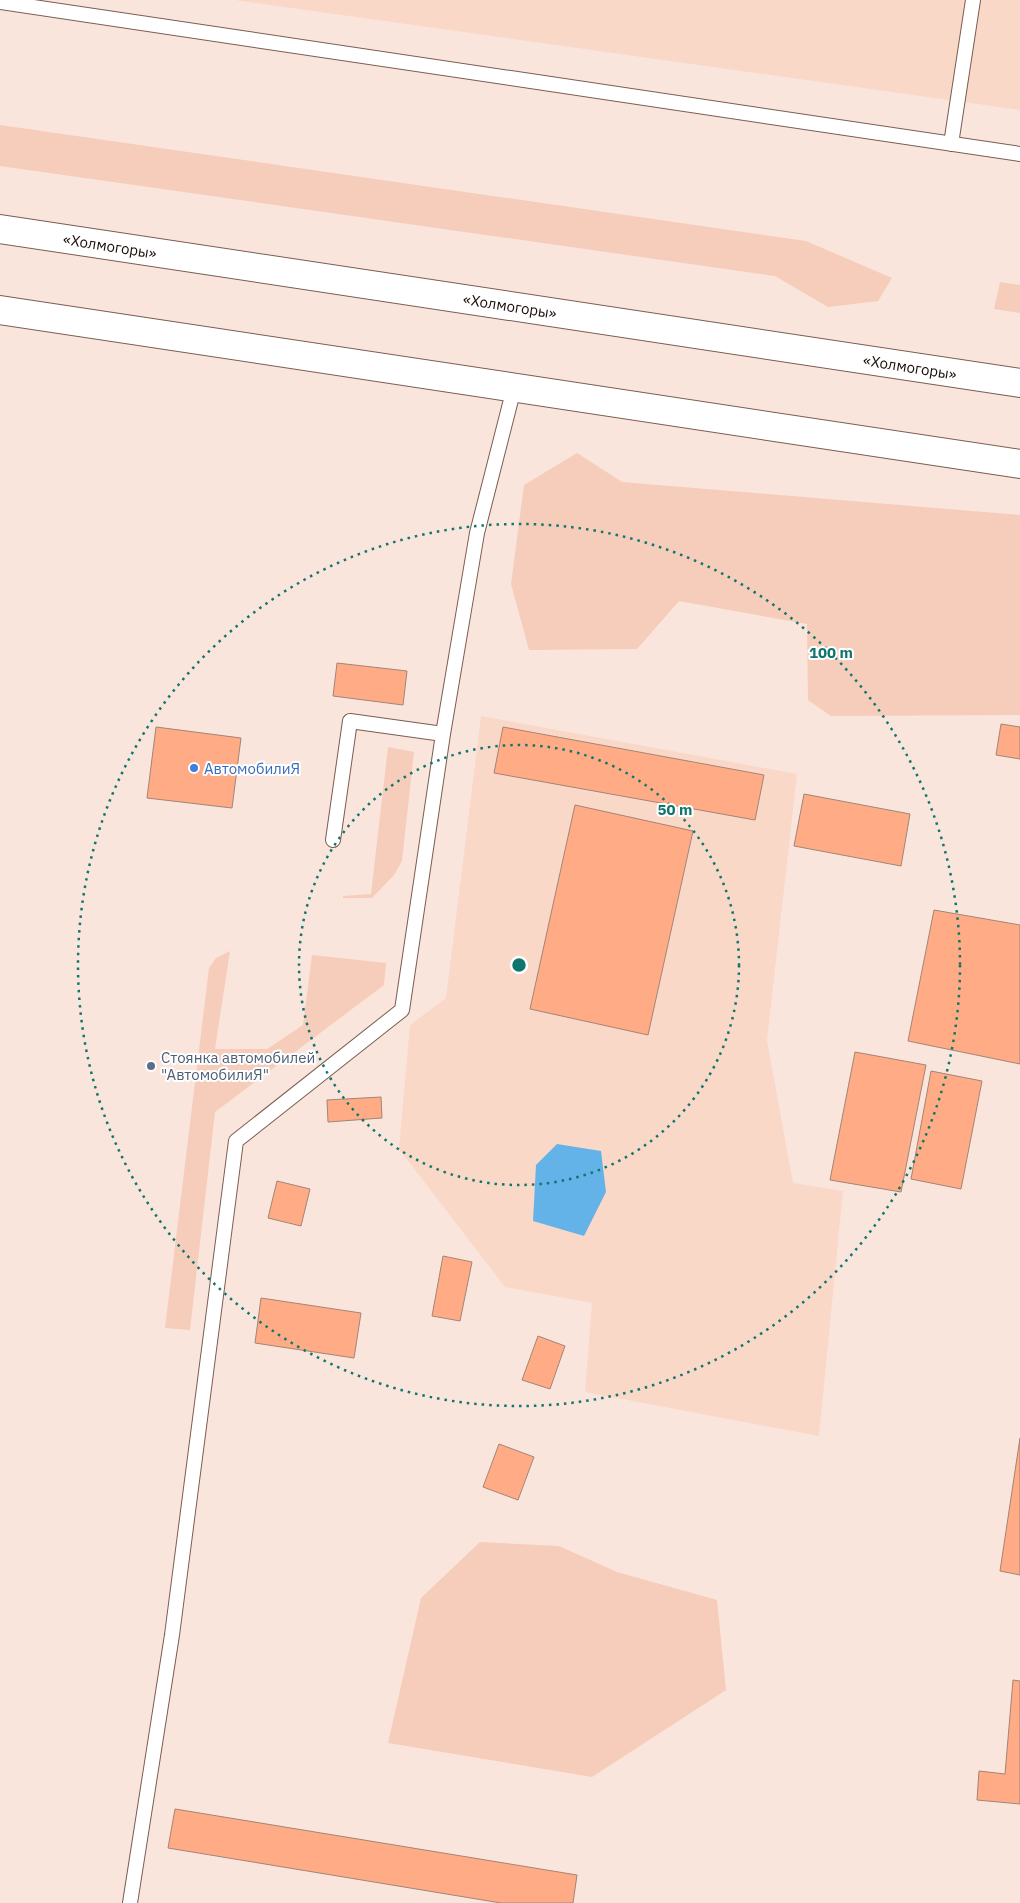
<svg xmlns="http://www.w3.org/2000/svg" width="1020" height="1903" font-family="'IBM Plex Sans',sans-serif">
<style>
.built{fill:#f9d8c8}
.green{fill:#f6ccba}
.water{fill:#64b3e8}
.building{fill:#ffac86;stroke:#a38476}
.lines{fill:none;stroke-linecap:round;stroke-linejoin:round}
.lane-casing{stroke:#7b5d50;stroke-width:16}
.highway-casing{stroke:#7b5d50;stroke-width:30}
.lane{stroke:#fff;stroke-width:14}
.highway{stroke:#fff;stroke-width:28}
.ring{fill:none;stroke:#0f766e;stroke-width:2.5;stroke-dasharray:2.5 5}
.shop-dot{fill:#3f7fe0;stroke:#fff;stroke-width:2}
.service-dot{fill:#5c6f8a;stroke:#fff;stroke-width:2}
.labels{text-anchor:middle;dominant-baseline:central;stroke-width:4;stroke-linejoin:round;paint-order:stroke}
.street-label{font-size:15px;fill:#1b100b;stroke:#fff}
.shop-label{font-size:15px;fill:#366cbe;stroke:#fff;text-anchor:start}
.service-label{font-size:15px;fill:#4e5e75;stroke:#fff;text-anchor:start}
.centre{fill:#0f766e;stroke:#fff;stroke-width:2.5}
.ring-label{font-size:15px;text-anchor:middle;font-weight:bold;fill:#0f766e;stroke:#fff;stroke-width:4;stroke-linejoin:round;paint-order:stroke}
</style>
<rect width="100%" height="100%" fill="#fae5dc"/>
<path class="built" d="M235,0H1020V110Z
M481,716L797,774L767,1040L793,1183L843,1191L819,1436L585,1392L592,1303L505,1287L399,1149L410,1025L446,998Z"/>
<path class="green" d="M0,125L806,241L892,278L878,301L828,307L775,276L0,166Z
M1000,282L1020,285V313L994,309Z
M577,453L622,482L1020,515V715L831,716L808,700L807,624L679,601L637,649L529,650L511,584L524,485Z
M388,747L414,752L402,861L394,875L372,898H343V896L371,894Z
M230,951L215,1049H267L303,1025L312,955L386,963L384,985L215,1112L190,1330L165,1328L209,968L216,958Z
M480,1542L559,1546L617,1572L717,1600L726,1690L592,1777L388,1743L421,1598Z"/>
<path class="water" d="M557,1144L601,1151L606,1192L584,1236L533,1221L536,1165Z"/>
<path class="building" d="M337,663L407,671L403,705L333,696Z
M1001,724L1020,727V759L996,755Z
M156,727L241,738L232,808L147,798Z
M503,727L764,775L755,820L494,773Z
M804,794L910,814L901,866L794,846Z
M575,805L693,831L648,1035L530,1009Z
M934,910L1020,925V1064L908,1041Z
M855,1052L926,1065L901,1192L830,1180Z
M931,1071L982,1081L961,1189L911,1179Z
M381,1097L382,1118L328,1122L327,1100Z
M277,1181L310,1189L301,1226L268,1218Z
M443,1256L472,1262L460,1321L432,1316Z
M261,1298L361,1313L354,1358L255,1343Z
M538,1336L565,1346L550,1389L522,1380Z
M1020,1438V1575L1000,1571Z
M499,1444L534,1457L518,1500L483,1487Z
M1013,1680L1020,1681V1804L977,1800L979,1771L1005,1774Z
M175,1809L577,1875L573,1903H501L168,1848Z"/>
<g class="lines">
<g class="lane-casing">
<path id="lane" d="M0,2L1020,154
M951,144L973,0
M333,840L350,721L443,734
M130,1903L172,1635L236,1141L402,1010L443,734L477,533L514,388"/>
</g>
<g class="highway-casing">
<path id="highway" d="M0,229L1020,383
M0,310L1020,464"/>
</g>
<use href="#lane" class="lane"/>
<use href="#highway" class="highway"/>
</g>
<g class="ring">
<circle cx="519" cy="965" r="220"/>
<circle cx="519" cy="965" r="441"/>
</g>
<circle class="shop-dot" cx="194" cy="768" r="5"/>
<circle class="service-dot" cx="151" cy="1066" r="5"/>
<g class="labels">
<g class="street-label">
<text transform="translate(110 246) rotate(9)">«Холмогоры»</text>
<text transform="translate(510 306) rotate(9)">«Холмогоры»</text>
<text transform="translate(910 367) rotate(9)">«Холмогоры»</text>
</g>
<g class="shop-label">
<text x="204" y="768">АвтомобилиЯ</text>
</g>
<g class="service-label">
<text x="161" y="1057">Стоянка автомобилей<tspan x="161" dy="17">"АвтомобилиЯ"</tspan></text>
</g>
</g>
<circle cx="519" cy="965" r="8" class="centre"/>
<g class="ring-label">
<text x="831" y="658">100 m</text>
<text x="675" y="815">50 m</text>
</g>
</svg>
